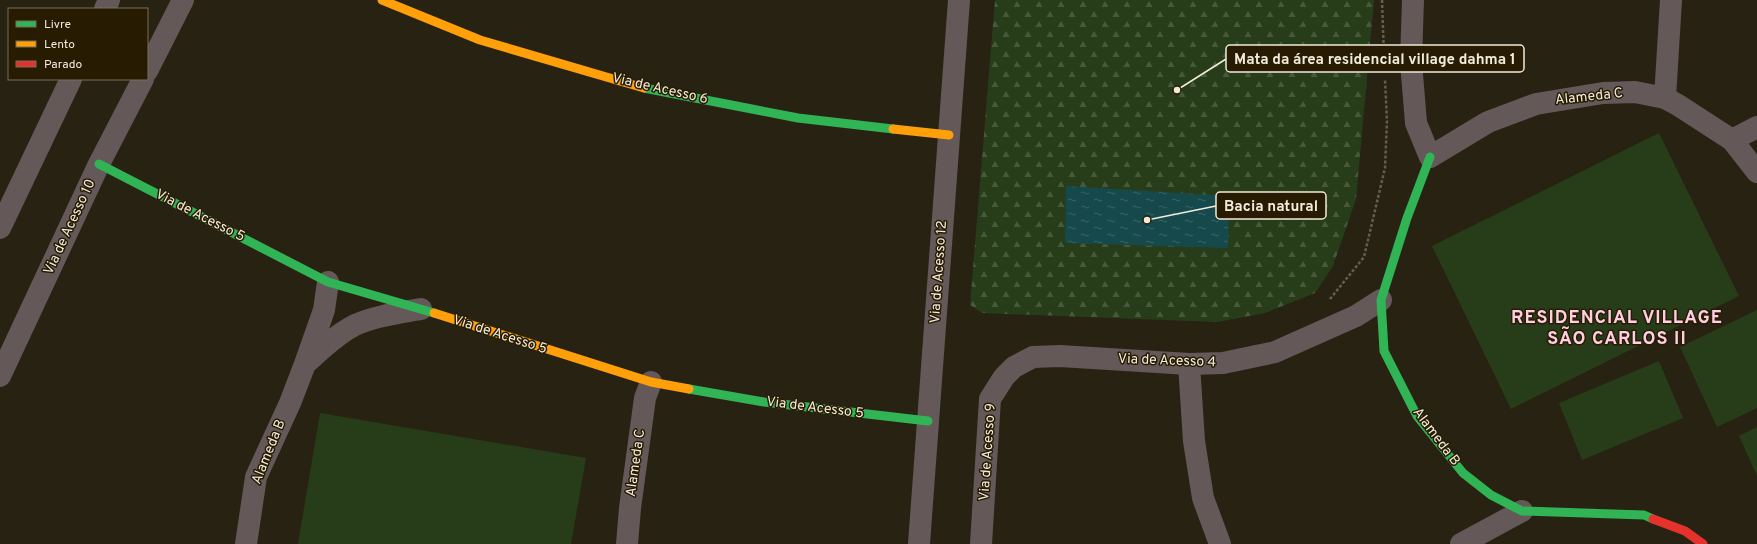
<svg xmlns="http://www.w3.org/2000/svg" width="1757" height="544" font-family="Overpass,sans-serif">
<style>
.forest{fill:url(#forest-firs)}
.green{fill:#273d19}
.water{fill:url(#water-ripples)}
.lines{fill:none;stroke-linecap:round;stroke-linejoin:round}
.path{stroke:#645d56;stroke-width:2.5;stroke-dasharray:3 2;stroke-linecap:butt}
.street{stroke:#645858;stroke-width:22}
.fast{stroke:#30b455;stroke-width:9}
.slow{stroke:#ff9f0a;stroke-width:9}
.jam{stroke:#e5322d;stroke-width:9}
.labels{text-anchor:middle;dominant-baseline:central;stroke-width:3;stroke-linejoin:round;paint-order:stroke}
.street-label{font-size:14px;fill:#f2eadb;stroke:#271b02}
.district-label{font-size:18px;font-weight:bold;letter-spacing:1px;fill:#ffcee3;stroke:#271b02}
.leader{fill:none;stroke:#f2eadb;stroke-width:1.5}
.callout-dot{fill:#f2eadb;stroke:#271b02;stroke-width:1.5}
.callout{fill:#271b02;stroke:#f2eadb;stroke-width:1.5}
.callout-label{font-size:15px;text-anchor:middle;font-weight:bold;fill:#f2eadb}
</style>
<defs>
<pattern id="forest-firs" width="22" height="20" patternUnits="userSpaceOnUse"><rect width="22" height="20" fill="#273d19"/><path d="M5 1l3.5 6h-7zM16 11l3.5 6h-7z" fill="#47593a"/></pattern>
<pattern id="water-ripples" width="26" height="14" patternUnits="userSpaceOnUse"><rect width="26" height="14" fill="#16494c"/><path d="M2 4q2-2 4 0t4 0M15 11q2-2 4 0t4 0" fill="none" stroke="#386365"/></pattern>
</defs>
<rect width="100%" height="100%" fill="#282213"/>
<path class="forest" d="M995,0H1374L1356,199L1333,266L1315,293L1265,313L1217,322L982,313L970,305Z"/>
<path class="green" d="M1659,133L1739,296L1511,409L1432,246Z
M1757,310V408L1717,427L1680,347Z
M1659,361L1683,418L1582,460L1559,403Z
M320,413L586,458L571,544H298Z
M1757,427V476L1739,436Z"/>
<path class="water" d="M1066,186L1229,196L1228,248L1065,243Z"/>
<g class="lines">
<path class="path" d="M1382,0L1384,57
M1330,299L1364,257L1385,168L1387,121L1385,80"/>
<path class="street" d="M1413,0L1411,62L1416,123L1430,157L1488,122L1536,104L1603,93L1635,92L1665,98L1678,105L1732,140L1757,172
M105,9L109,0
M147,71L183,0
M1665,98L1671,0
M1732,140L1757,127
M0,228L71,79
M306,363C321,350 337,334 355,325C375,316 399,313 421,309
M1189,364L1194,441L1203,498L1220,544
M0,376L99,164L143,79
M246,544L256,477L290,403L305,364L324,310L328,282
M627,544L630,508L645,398L651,382
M919,544L959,0
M981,544L990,399L1004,377L1014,367L1033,357L1060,356L1189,364L1223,363L1275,352L1356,316L1381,300
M1461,544L1522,511"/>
<path class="fast" d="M644,88L798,118L893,129
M1430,157L1407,218L1381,300L1384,351L1417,416L1463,473L1491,495L1522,511L1644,515L1653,519
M99,164L328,282L434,313
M689,389L764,402L928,421"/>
<path class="slow" d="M382,0L480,40L644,88
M893,129L949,135
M434,313L651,382L689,389"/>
<path class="jam" d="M1653,519L1685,531L1703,544"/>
</g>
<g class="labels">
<g class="street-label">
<text transform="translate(660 89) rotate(13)">Via de Acesso 6</text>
<text transform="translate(1589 97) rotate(-6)">Alameda C</text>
<text transform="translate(200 216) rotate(27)">Via de Acesso 5</text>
<text transform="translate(70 227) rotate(-65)">Via de Acesso 10</text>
<text transform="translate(939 272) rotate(-86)">Via de Acesso 12</text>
<text transform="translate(500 335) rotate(18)">Via de Acesso 5</text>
<text transform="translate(1167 361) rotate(2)">Via de Acesso 4</text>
<text transform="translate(815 408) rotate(7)">Via de Acesso 5</text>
<text transform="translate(1436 437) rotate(53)">Alameda B</text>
<text transform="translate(269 452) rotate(-68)">Alameda B</text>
<text transform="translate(988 452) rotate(-86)">Via de Acesso 9</text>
<text transform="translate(636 463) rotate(-82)">Alameda C</text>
</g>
<g class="district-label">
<text x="1617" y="318">RESIDENCIAL VILLAGE<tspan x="1617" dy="21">SÃO CARLOS II</tspan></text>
</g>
</g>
<path class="leader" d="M1177 90L1226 59M1147 220L1216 206"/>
<g class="callout-dot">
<circle cx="1177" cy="90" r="4"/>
<circle cx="1147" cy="220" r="4"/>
</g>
<g class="callout">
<rect x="1226" y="45" width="298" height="27" rx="4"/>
<rect x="1216" y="192" width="110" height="27" rx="4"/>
</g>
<g class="callout-label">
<text x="1375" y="64">Mata da área residencial village dahma 1</text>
<text x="1271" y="211">Bacia natural</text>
</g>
<rect x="8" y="8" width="140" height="72" fill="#271b02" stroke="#786e59"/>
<rect x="16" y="21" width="20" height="6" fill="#30b455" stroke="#786e59"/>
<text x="44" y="28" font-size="12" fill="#f2eadb">Livre</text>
<rect x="16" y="41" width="20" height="6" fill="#ff9f0a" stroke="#786e59"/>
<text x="44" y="48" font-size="12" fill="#f2eadb">Lento</text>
<rect x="16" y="61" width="20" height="6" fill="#e5322d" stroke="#786e59"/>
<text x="44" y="68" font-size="12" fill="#f2eadb">Parado</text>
</svg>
